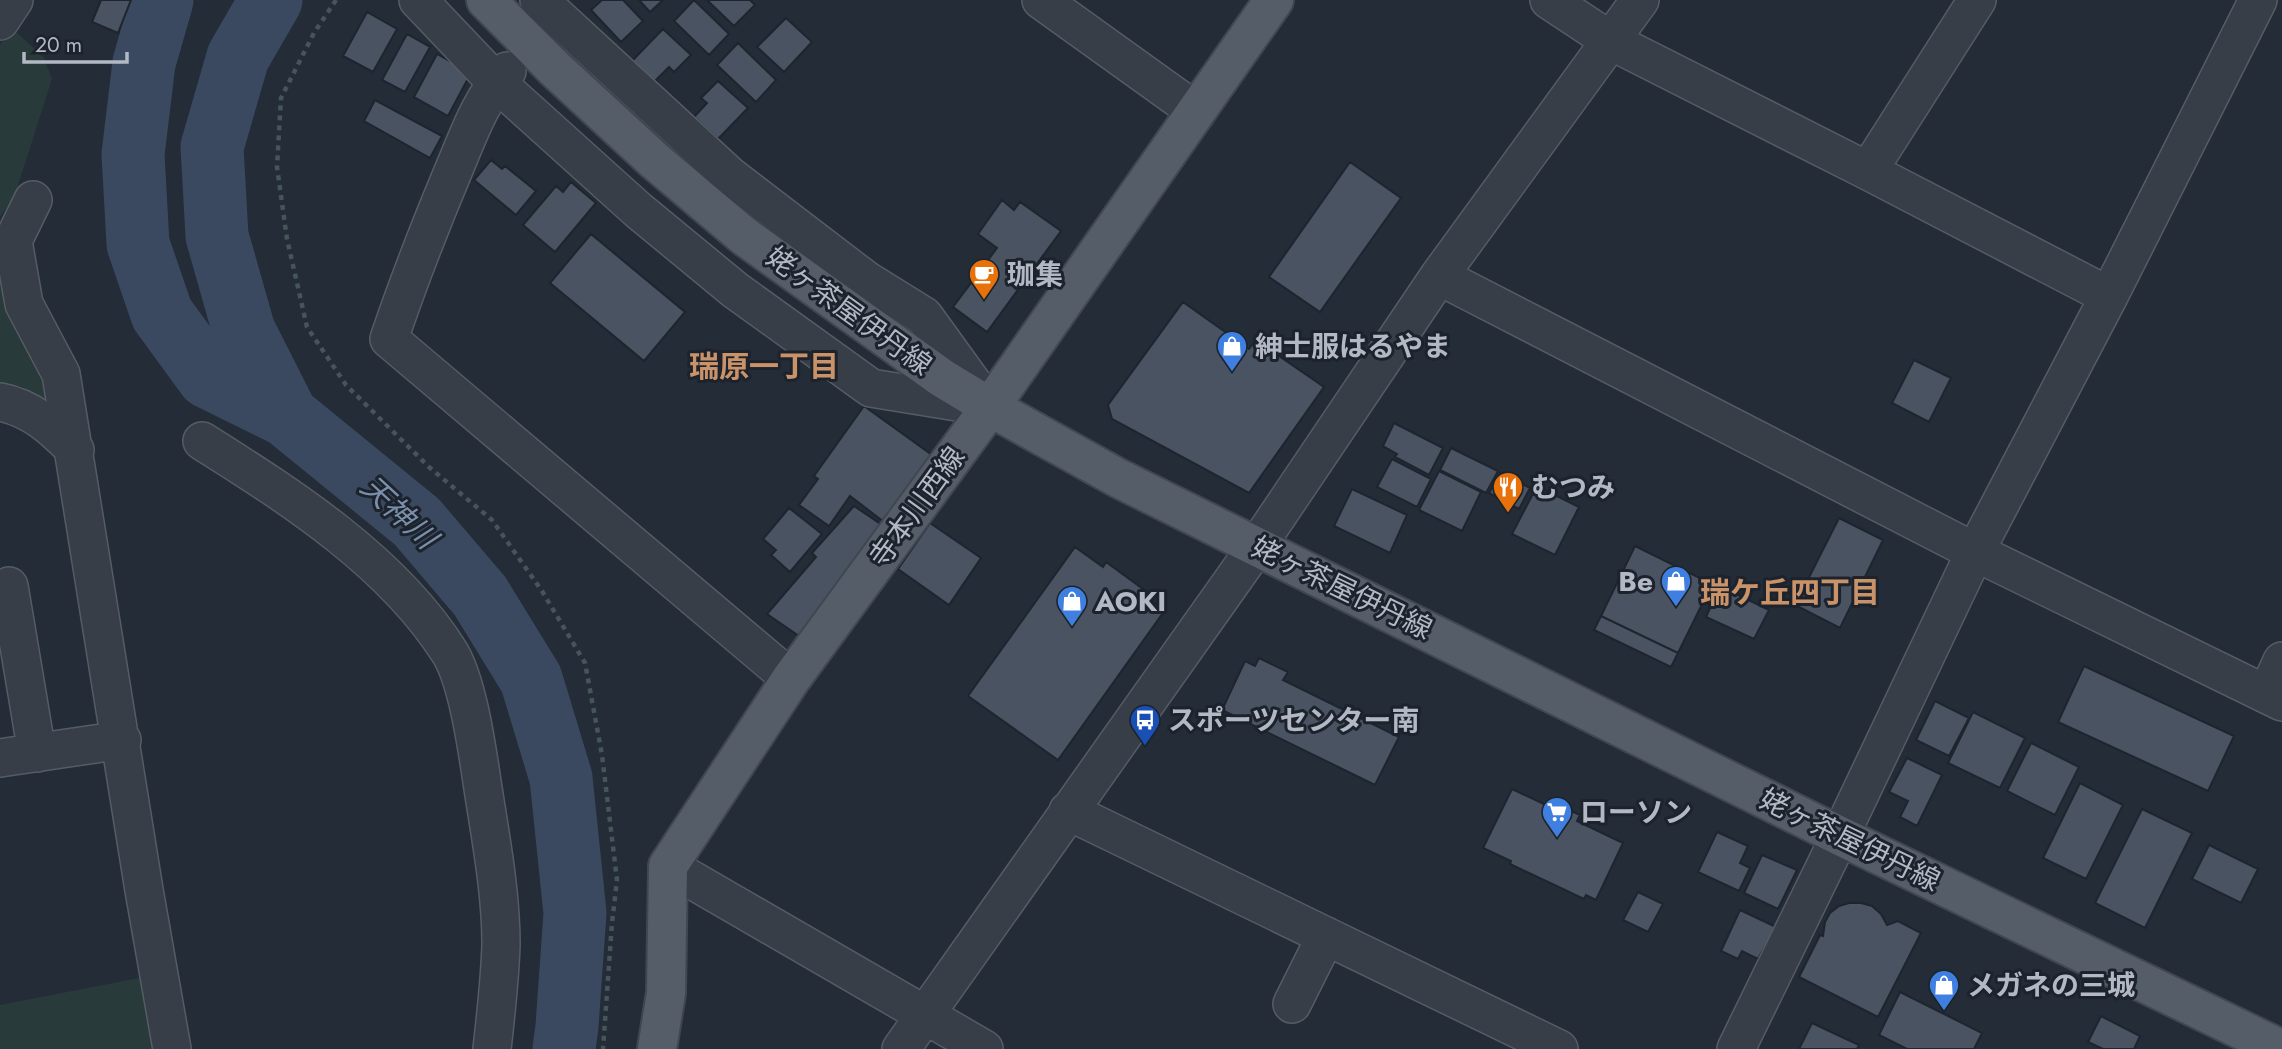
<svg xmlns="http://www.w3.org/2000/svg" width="2282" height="1049" font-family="Jost,'Noto Sans JP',sans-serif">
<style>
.green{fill:#283a3a}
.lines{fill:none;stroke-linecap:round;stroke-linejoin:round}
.river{stroke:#3a495f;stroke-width:63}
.building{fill:#4a5361;stroke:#1e252f;stroke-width:2}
.minor-casing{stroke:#555c66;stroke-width:40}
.major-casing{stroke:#404751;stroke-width:42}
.path{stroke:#455558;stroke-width:4.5;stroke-dasharray:5 5;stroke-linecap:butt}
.minor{stroke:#373e48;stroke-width:37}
.major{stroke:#555d68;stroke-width:38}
.labels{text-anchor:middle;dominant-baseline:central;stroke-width:6;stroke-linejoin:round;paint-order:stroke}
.poi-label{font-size:28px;font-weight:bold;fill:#b2b9c4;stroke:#1c232d;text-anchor:start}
.street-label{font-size:28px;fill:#b2b9c4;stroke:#1c232d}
.neighbourhood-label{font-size:30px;font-weight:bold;fill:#c99268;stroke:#1c232d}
.water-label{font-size:30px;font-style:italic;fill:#7c8faa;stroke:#1c232d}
</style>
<rect width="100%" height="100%" fill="#232c37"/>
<path class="green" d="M12,28L44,58L52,79L14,198L0,217V45Z
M0,277L4,308L40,362L45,398L20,386L0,384Z
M144,977L162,1049H0V1005Z"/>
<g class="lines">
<path class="river" d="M162,0L144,63L133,154L138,244L162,314L208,377L287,416
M271,0L238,57L212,147L217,236L244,331L287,416L417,522L480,596L531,679L561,778L575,913L567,1026L564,1049"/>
</g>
<path class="building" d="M101,0H131L118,33L92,22Z
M602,0H623L643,21L621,42L591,10Z
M639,0H663L650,12Z
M694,0L729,34L709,55L674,21Z
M707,0H750L755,5L734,26Z
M367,12L397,29L373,72L343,56Z
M786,18L812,42L784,72L757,47Z
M663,29L691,55L674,72L669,67L653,83L631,62Z
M407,34L430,47L405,92L382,80Z
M738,43L776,80L756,102L717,65Z
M437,54L471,73L448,116L414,97Z
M718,81L748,108L718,139L694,117L707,103L701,98Z
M375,100L442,136L430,158L364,121Z
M491,160L502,169L505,166L536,191L516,215L474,180Z
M1350,162L1401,198L1320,312L1269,277Z
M571,182L596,203L555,252L523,225L556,186L563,192Z
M1002,200L1014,210L1020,202L1061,231L987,332L953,307L997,248L978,234Z
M591,234L685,312L644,361L550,283Z
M1183,302L1249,349L1256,340L1324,387L1249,493L1112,419L1108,405Z
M1914,360L1951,378L1929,422L1892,403Z
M864,406L932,455L884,522L850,496L829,526L799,505L818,479L814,476Z
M1394,423L1443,448L1429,475L1395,457L1397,454L1383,446Z
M1451,448L1498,471L1486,493L1440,470Z
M1392,459L1431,479L1417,507L1377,487Z
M1439,471L1481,492L1462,531L1419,510Z
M1500,473L1530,488L1519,509L1489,493Z
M1537,486L1579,507L1555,555L1512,534Z
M1352,489L1407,515L1390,553L1334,526Z
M854,506L882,525L799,636L767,614L816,557L812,553Z
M789,508L822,534L790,572L771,555L776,550L763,539Z
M1839,518L1883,540L1840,628L1795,605Z
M930,523L981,558L949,605L898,569Z
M1635,546L1712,584L1678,653L1601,616Z
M1075,547L1103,567L1106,562L1143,589L1140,593L1165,610L1058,760L968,696Z
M1720,586L1769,610L1754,639L1706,617Z
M1601,616L1678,653L1671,667L1594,630Z
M1259,658L1288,672L1283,680L1399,737L1375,785L1222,710L1245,661L1255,666Z
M2084,666L2234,736L2208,791L2058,722Z
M1935,701L1969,718L1949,756L1916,740Z
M1973,712L2025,738L2000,788L1948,763Z
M2031,743L2079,767L2055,815L2007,791Z
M1907,758L1942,775L1917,826L1900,817L1908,801L1889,792Z
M2080,783L2123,805L2086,879L2043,858Z
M1512,789L1550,807L1552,802L1580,815L1577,821L1623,843L1596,900L1586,895L1584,899L1510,864L1511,861L1483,848Z
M2142,809L2192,833L2145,928L2095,903Z
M1717,832L1748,846L1740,863L1750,868L1739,891L1698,872Z
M2209,845L2258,869L2241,903L2192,879Z
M1762,855L1797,870L1778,909L1744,893Z
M1638,892L1663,904L1648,932L1623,920Z
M1849,903H1861L1872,906L1881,914L1887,925L1898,921L1921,933L1878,1017L1799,977L1820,935L1823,936L1825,922L1830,913L1839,906Z
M1740,910L1776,927L1758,959L1742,951L1738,959L1721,951Z
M1900,992L1982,1033L1974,1049H1907L1879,1035Z
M2101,1016L2140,1036L2134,1049H2103L2088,1042Z
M1812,1023L1859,1045L1857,1049H1799Z"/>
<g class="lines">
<g class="minor-casing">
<path id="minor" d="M418,0L496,82L638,210L735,290L871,388L988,407
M539,0L730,176L866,280L924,316L989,406
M1041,0L1197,112
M1549,0L1611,41L1868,171L2109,296
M0,21L14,0
M507,71C480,99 467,139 452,174C429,229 408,283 389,339L791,679
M1868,171L1977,0
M33,200L13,241L24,304L61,374L144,890L172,1049
M1439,276L1975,552L2282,702
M0,402C32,408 53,428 75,450
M202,441C291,497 393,562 450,653C467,681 476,742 481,775C489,830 501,888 501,944C500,979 496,1014 492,1049
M9,586L37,753
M2267,694L2282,661
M0,758L122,740
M1068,811L1559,1049
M668,866L984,1049
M1292,1004L1326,936
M901,1049L1257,546L1439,276L1640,0
M1736,1049L1840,836L1975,552L2109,296L2258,0"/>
</g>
<g class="major-casing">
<path id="major" d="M486,0L554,68L655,161L744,236L942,378L990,407L1118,478L1840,836L2281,1049
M657,1049L666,993L668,866L791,679L990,407L1274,0"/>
</g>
<path class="path" d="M336,0L314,33L281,98L277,167L287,239L307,327L346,385L429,467L492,520L542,591L585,663L602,755L617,880L612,923L603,1049"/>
<use href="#minor" class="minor"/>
<use href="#major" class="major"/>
</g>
<defs>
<g id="cafe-pin" transform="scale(1.575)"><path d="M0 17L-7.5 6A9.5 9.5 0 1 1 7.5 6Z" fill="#e8710a" stroke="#1c232d"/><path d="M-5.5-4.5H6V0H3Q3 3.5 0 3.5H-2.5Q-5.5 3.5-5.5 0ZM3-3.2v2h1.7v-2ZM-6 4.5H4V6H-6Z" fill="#fff"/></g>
<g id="shop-pin" transform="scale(1.575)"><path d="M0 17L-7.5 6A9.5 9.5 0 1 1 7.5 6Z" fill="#3f7fe0" stroke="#1c232d"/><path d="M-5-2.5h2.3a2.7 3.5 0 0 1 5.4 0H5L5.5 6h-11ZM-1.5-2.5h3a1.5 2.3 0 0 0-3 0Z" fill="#fff"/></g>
<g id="restaurant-pin" transform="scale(1.575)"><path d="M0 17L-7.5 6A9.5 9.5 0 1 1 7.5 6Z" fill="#e8710a" stroke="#1c232d"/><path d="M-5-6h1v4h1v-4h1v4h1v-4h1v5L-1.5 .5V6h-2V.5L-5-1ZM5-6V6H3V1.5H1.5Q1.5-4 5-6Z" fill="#fff"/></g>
<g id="bus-pin" transform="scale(1.575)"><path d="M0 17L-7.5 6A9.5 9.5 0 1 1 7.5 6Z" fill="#1a4fb4" stroke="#1c232d"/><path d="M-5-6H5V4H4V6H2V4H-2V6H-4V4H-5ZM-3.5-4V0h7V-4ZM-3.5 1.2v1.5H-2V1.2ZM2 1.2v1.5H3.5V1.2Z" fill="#fff"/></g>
<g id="supermarket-pin" transform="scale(1.575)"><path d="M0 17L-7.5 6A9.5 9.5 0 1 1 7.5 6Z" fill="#3f7fe0" stroke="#1c232d"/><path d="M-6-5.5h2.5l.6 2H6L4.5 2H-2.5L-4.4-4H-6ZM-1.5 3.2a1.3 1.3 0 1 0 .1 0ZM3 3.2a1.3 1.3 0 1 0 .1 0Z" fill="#fff"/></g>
</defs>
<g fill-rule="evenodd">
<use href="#cafe-pin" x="984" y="274"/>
<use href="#shop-pin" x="1232" y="346"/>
<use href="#restaurant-pin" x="1508" y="487"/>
<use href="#shop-pin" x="1676" y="581"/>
<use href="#shop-pin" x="1072" y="601"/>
<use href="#bus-pin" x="1145" y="720"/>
<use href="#supermarket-pin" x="1557" y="812"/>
<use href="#shop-pin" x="1944" y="985"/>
</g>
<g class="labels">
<g class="poi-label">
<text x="1007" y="274">珈集</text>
<text x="1255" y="346">紳士服はるやま</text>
<text x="1531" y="487">むつみ</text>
<text x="1653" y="581" text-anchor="end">Be</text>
<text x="1095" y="601">AOKI</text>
<text x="1168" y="720">スポーツセンター南</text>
<text x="1580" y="812">ローソン</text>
<text x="1967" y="985">メガネの三城</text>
</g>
<g class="street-label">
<text transform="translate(849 311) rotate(36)">姥ヶ茶屋伊丹線</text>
<text transform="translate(917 507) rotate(-54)">寺本川西線</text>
<text transform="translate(1342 588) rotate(26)">姥ヶ茶屋伊丹線</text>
<text transform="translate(1850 840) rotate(26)">姥ヶ茶屋伊丹線</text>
</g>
<g class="neighbourhood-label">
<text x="764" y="366">瑞原一丁目</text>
<text x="1790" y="592">瑞ケ丘四丁目</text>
</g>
<g class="water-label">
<text transform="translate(399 512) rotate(43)">天神川</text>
</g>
</g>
<path d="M24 52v10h103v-10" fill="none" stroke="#b2b9c4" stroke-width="3.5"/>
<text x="35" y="52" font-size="21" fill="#b2b9c4" stroke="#1c232d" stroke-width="5" paint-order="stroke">20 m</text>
</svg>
